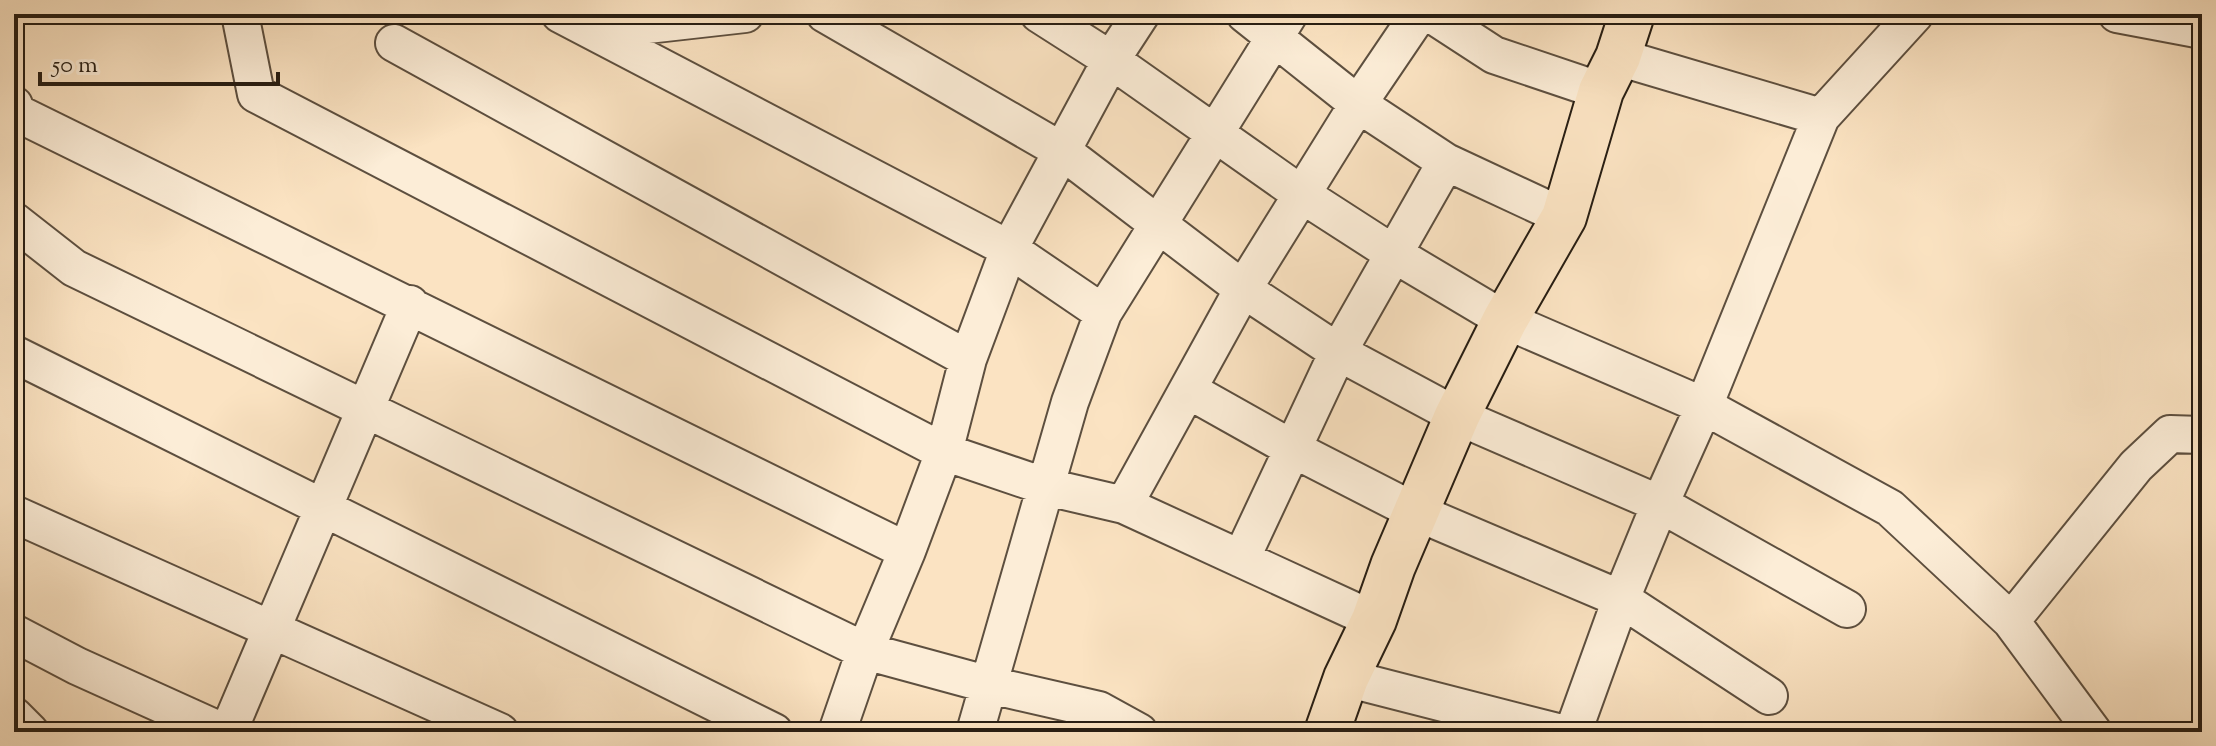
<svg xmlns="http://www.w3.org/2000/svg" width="2216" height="746" font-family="'Sorts Mill Goudy',serif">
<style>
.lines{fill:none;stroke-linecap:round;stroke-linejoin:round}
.minor-casing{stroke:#5d4f3f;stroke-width:40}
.major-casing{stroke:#281e13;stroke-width:48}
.minor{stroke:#fcedd7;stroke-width:36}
.major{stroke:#fbe3c2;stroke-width:44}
</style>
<rect width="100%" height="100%" fill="#fbe3c2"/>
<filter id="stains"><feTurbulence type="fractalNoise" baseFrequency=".0025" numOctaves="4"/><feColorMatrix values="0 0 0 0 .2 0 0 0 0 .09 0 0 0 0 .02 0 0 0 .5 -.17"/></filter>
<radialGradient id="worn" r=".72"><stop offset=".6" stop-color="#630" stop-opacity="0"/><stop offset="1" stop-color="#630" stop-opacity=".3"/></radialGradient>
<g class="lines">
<g class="minor-casing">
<path id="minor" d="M240,14L256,94L944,452L1047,487L1124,505L1374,620
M560,14L1009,249L1103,313
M825,14L1062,151L1243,289L1338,352L1457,416L1660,504L1847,609
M1039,14L1111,60L1301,194L1394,254L1505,320L1704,406L1890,508L2011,621
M1245,14L1358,104L1446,162L1564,217
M1431,14L1494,55L1601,91
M2117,14L2202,30
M594,31L745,14
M394,43L968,359
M1618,57L1821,117
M14,105L15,112L907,551
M14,221L74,268L865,651L990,685L1099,710L1139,732
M14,354L774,732
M1188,390L1293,449L1416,512L1621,599L1769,696
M1124,505L1243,289L1358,104L1419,14
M14,514L500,732
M1241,559L1338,352L1446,162
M14,633L77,666L223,732
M1346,678L1557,732
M14,716L30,732
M228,732L410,304
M837,732L865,651L907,551L944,452L968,359L1009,249L1111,60L1141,14
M975,732L1070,402L1103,313L1289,14
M1573,732L1621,599L1660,504L1704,406L1821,117L1915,14
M2093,732L2011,621L2136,466L2170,434L2202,435"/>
</g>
<g class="major-casing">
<path id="major" d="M1327,732L1346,678L1374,620L1393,566L1457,416L1505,320L1564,217L1601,91L1618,57L1632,14"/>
</g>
<use href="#minor" class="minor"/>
<use href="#major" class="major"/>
</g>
<rect width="2216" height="746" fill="none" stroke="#fbe3c2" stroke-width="48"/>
<rect x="16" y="16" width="2184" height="714" fill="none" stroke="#281e13" stroke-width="4"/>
<rect x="24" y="24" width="2168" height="698" fill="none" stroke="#281e13" stroke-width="2"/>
<path d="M40 72v12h238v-12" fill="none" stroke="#281e13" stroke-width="4"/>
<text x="52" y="72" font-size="24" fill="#281e13" stroke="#fcedd7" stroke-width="6" paint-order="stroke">50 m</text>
<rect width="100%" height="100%" filter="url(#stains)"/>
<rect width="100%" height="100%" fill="url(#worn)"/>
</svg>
